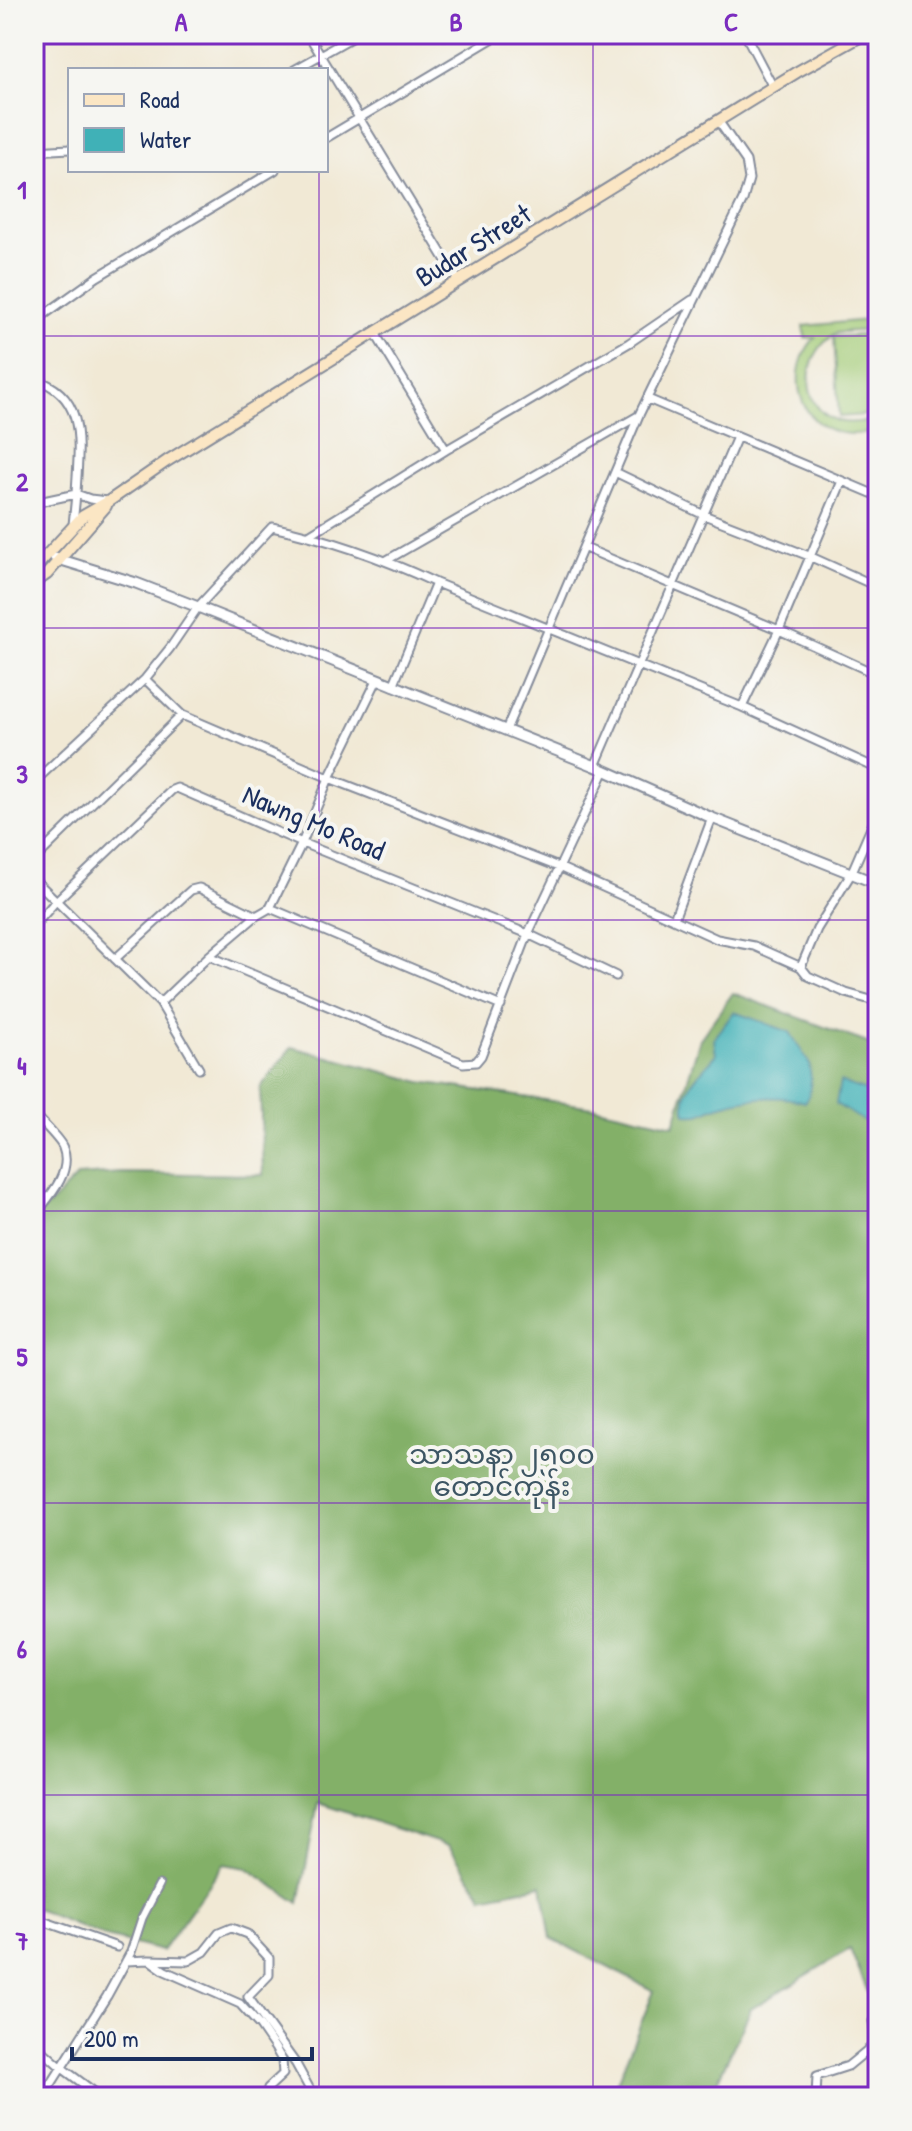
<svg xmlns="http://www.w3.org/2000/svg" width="912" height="2131" font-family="'Patrick Hand','Noto Sans Myanmar',sans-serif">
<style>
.green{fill:#a4cc78;stroke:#607e6b;stroke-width:2}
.forest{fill:#83b068;stroke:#4f7063;stroke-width:2}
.water{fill:#40b1b7;stroke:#2e708a;stroke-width:2}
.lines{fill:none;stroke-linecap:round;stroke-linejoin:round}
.minor-casing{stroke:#868c9a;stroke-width:11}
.tertiary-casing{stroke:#868c9a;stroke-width:13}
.secondary-casing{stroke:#868c9a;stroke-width:14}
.minor{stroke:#fff;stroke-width:7}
.tertiary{stroke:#fff;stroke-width:9}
.secondary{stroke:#fbe6c4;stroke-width:10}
.grid{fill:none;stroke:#7b2cbf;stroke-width:2;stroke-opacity:0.55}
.labels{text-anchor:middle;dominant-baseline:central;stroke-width:8;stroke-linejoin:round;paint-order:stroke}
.street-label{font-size:28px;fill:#1b2f5e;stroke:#f6f6f2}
.park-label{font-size:28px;fill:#3d5664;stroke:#f6f6f2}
.neatline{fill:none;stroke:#7b2cbf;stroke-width:3}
.grid-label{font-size:26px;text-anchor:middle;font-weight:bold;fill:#7b2cbf}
</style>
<rect width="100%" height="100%" fill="#f6f6f2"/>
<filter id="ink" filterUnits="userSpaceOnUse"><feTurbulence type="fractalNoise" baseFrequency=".0125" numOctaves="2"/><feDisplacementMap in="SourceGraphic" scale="16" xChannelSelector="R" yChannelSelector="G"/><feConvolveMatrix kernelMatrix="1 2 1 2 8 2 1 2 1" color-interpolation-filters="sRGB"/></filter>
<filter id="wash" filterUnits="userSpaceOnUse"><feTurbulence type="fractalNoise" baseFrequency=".006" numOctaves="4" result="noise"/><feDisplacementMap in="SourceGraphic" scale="32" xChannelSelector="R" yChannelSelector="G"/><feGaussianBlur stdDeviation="1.8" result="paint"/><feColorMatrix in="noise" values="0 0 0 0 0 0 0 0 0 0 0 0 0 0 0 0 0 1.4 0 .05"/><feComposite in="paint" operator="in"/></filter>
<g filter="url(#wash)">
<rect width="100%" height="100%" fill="#f1e9d5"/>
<path class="green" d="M878,319V330C867,331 844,330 834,334C833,335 827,341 825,342C803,364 802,407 835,420C848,425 864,421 878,420V432C859,434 839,437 823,426C792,407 792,361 815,338H805L804,326Z
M878,334V414L839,417L834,337Z"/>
<path class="forest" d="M733,993L878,1047V2016L850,1949L751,2009L717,2081L634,2097H611L654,1991L551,1938L542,1885L483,1897L449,1846L318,1803L299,1903L247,1868L224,1864L162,1951L106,1937L34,1908V1225L41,1213L78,1176L121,1173L263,1175L260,1088L292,1047L421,1082L593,1107L674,1125L700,1039Z"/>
<path class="water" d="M734,1012L790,1032L809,1063L811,1079L809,1096L805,1102C777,1094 750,1097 722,1105C704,1109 707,1116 686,1114C679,1089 701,1073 716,1055L714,1039Z
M840,1082L878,1095V1127L875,1128L836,1104Z"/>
</g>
<g filter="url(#ink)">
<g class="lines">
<g class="minor-casing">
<path id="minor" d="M308,34L459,282
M745,34L773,87
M294,70L358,34
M326,138L500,34
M34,151L70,149
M34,322L97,277L275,170
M375,333L446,450
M34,379C89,395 78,448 76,494L34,503
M648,399L878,496
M615,472L704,515L809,556L878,587
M73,525L76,494L90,499L107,501
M309,535L446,450L629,343L692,300
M585,548L779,630L878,675
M387,560L638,416
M145,679L182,715
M393,686L436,583
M742,707L779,630L842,481
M506,730L639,415L743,200L749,179L746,161L719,122
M595,766L737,437
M34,782L145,679L170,648L198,607L272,527C329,539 383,558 436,583L742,707L878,769
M34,860L182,715L329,778L561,868L717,939L754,946L801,967L808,976L846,993L878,1002
M34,879L160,1003L199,1069
M270,908L501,1006
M674,919L712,818
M34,926L56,901L172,790L177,788L302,843L528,934L616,976
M209,956L463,1063L476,1062L481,1056L528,934L605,770
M115,959L191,890L199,888L256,916
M801,967L817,929L851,874L878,812
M160,1003L209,956L256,916L270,908L302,843L329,778L377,680
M34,1113C40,1121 61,1140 63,1148C73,1173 48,1198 34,1216
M34,1918L117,1947
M126,1961L149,1960L188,1961L204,1952L219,1933L231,1928L247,1934L269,1958V1975L248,1997L296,2064L314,2097
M151,1961L165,1971L240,2004L260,2026L275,2048L282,2060L283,2074L268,2088L266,2097
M34,2043L62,2068L101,2097
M43,2097L107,1996L131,1952L142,1918L159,1885
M816,2097L817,2076L848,2066L876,2043L873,2021"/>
</g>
<g class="tertiary-casing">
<path id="tertiary" d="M55,558L136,583L198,607L595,766L712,818L878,884"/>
</g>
<g class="secondary-casing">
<path id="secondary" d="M34,569L83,516L109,501L167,461L797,72L865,34
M34,583L47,574L106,506"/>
</g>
<use href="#minor" class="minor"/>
<use href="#tertiary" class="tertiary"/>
<use href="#secondary" class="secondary"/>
</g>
</g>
<path class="grid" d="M319,34V70M593,34V2097M319,170V2097M34,336H878M34,628H878M34,920H878M34,1211H878M34,1503H878M34,1795H878"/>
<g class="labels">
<g class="street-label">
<text transform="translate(473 245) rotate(-32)">Budar Street</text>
<text transform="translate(314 822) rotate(23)">Nawng Mo Road</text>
</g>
<g class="park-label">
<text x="502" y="1454">သာသနာ ၂၅၀၀<tspan x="502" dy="32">တောင်ကုန်း</tspan></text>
</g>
</g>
<rect width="912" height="2131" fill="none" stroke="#f6f6f2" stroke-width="88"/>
<rect x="68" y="68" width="260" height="104" fill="#f6f6f2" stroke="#9ea6b7" stroke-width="2"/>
<rect x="84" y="94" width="40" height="12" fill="#fbe6c4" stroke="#9ea6b7" stroke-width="2"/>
<text x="140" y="108" font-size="24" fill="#1b2f5e">Road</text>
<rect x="84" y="128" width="40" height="24" fill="#40b1b7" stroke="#9ea6b7" stroke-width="2"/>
<text x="140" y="148" font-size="24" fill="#1b2f5e">Water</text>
<path d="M72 2047v12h240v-12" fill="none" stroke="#1b2f5e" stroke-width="4"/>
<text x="84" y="2047" font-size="24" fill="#1b2f5e" stroke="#f6f6f2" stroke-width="6" paint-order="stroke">200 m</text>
<rect x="44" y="44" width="824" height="2043" class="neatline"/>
<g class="grid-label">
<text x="181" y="31">A</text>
<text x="456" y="31">B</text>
<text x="731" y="31">C</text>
<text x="22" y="199">1</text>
<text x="22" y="491">2</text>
<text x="22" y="783">3</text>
<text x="22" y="1075">4</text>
<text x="22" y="1366">5</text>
<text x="22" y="1658">6</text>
<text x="22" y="1950">7</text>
</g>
</svg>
